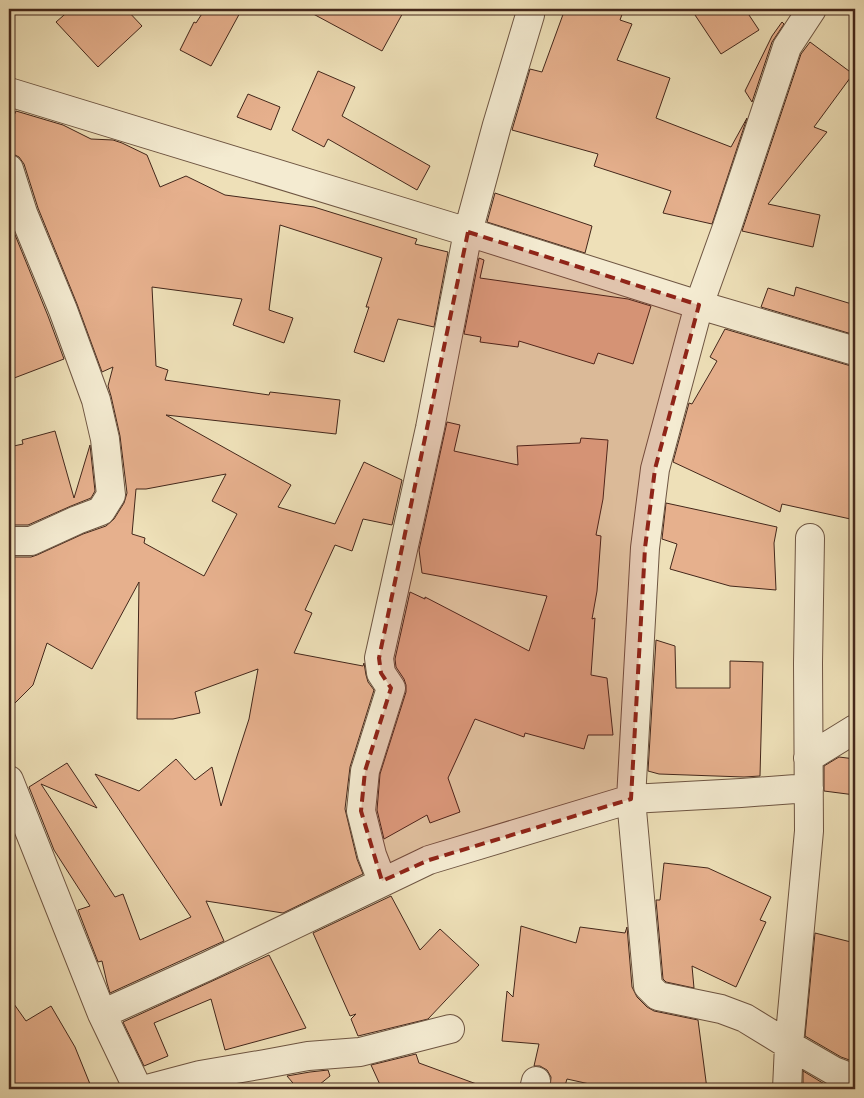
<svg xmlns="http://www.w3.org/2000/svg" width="864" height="1098" font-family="'Libre Caslon Text',serif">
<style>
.building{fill:#e6b08d;stroke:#43271b;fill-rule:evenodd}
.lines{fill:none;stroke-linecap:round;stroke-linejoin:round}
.minor-casing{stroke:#6e5542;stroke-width:30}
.minor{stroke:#f4ebd1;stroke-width:28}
.marked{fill:#8f2418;fill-opacity:0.2;stroke:#8f2418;stroke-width:4;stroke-dasharray:10 6;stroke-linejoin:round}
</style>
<rect width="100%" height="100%" fill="#eee0b8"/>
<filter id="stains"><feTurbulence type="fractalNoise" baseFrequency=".004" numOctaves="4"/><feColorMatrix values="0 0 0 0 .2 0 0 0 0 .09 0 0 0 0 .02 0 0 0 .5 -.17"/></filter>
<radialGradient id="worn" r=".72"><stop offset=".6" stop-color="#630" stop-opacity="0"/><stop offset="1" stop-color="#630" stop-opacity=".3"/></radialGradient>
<path class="building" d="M71,9H126L142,26L98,67L56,22Z
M205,9H242L211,66L180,50L194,22L196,23Z
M304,9H405L382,51Z
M565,9H624L620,20L632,24L617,60L670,78L656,118L731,147L747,118L712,224L663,213L671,191L594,166L598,154L512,130L530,69L542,72Z
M691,9H745L759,30L721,54Z
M782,22L784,24L772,42L752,102L745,91L772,36Z
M810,42L853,74L814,127L827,132L768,204L820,215L813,247L742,231L801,54Z
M318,71L355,87L342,116L430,166L417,190L328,139L324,147L292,130Z
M248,94L280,107L271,130L237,117Z
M16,111L63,125L91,139L113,140L122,143L147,155L160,187L186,176L225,195L314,207L417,239L415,244L448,252L434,327L398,319L384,362L354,352L369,307H366L382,258L280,225L269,310L293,318L284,343L233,325L242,299L152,287L156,366L168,370L165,380L269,395L270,392L340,400L336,434L166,415L291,485L278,507L335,524L364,462L402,480L392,525L363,519L352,551L335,545L305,610L312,613L294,653L363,666L364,663L366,675L368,682L374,690L350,767L345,809L357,859L363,874L283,913L206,901L224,941L110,993L107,983L102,961L98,962L78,910L90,906L54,850L29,787L67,763L97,808L41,784L115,897L123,894L140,940L191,917L95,774L139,791L176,759L195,780L212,767L221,806L249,719L258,669L195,692L200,713L173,719H137L139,582L92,669L47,643L33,685L9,709V557H31L37,555L83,534L106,526L114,519L124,503L127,493L120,436L111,396L108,386L113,367L102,372L77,304L38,208L24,164L19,157L13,154H9V126ZM226,474L212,501L237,514L204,576L144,543L145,538L132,534L136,489H146Z
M495,193L592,226L585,253L487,222Z
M9,220L48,316L64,359L9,380Z
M479,258L484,260L480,278L628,299L651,306L633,364L598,353L594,364L519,341L518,347L480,342L481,337L464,334Z
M796,287L855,305V335L761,307L768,288L794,296Z
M725,329L851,366H855V520L782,504L780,512L673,462L689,403L692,404L717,361L710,357Z
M447,422L460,425L454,451L518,465L517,446L580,443L581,438L608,440L603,499L596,535L601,536L597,591L592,619L595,618L591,675L607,678L613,735H588L584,749L525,733L524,737L475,719L448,778L460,812L430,823L427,815L384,839L377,810L380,774L406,692V685L404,679L396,667L395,659L410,592L425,599V597L529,651L547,596L422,573L419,550Z
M55,431L74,498L90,445L95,491L91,498L71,506L28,525H9V447L23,444L22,440Z
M666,503L777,527L774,543L776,590L730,586L670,569L677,544L662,539Z
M656,640L675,646L676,688H730V661L763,662L760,776L744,777L659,774L648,771Z
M839,757L855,759V795L824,791V766Z
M664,863L708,868L771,897L760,920L766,922L736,987L692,966L694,988L666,982L663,979L656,900H660Z
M391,896L420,950L440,929L479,965L428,1019L358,1036L351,1019L356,1014L350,1016L313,933Z
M521,926L576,943L580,927L625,933L627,927L632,987L637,997L647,1007L654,1011L698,1020L707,1089H612L567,1079L564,1089H550L551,1077L547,1070L540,1066H534L539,1044L502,1041L507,991L513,997Z
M815,933L855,943V1062L841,1057L805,1036Z
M269,955L306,1028L225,1050L211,999L154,1023L168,1056L144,1066L123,1022Z
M9,997L26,1021L51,1006L75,1047L92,1089H9Z
M416,1054L419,1063L482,1086L481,1089H382L371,1065Z
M328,1070L330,1076L314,1089H298L287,1076L310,1072Z
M803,1071L826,1085L838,1089H803Z"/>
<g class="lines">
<g class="minor-casing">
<path id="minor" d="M812,9L787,47L727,227L699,305L655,469L645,548L631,799L648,986L658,996L721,1009L745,1018L789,1045L834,1071L855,1079
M9,92L468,232L699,305L855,351
M9,169L23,213L63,310L96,400L105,439L111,495L101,511L77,520L31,541H9
M808,758L855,729
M9,780L102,1014L138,1089
M382,881L372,855L361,811L365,771L391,688L381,673L379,658L430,428L468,232L497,125L530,15
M102,1014L208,966L429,860L631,799L741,793L809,788
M147,1089L200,1075L265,1064L308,1056L360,1052L450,1029
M534,1089L536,1081
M787,1089L789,1045L809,831L808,663L810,538"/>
</g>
<use href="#minor" class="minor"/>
</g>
<path class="marked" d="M468,232L699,305L655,469L645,548L631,799L429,860L382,881L361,811L365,771L391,688L381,673L379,658Z"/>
<rect width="864" height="1098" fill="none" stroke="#eee0b8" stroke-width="30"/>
<rect x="10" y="10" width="844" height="1078" fill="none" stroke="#43271b" stroke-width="2.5"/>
<rect x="15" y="15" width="834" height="1068" fill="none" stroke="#43271b"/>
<rect width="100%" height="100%" filter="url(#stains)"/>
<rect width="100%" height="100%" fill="url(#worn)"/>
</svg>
